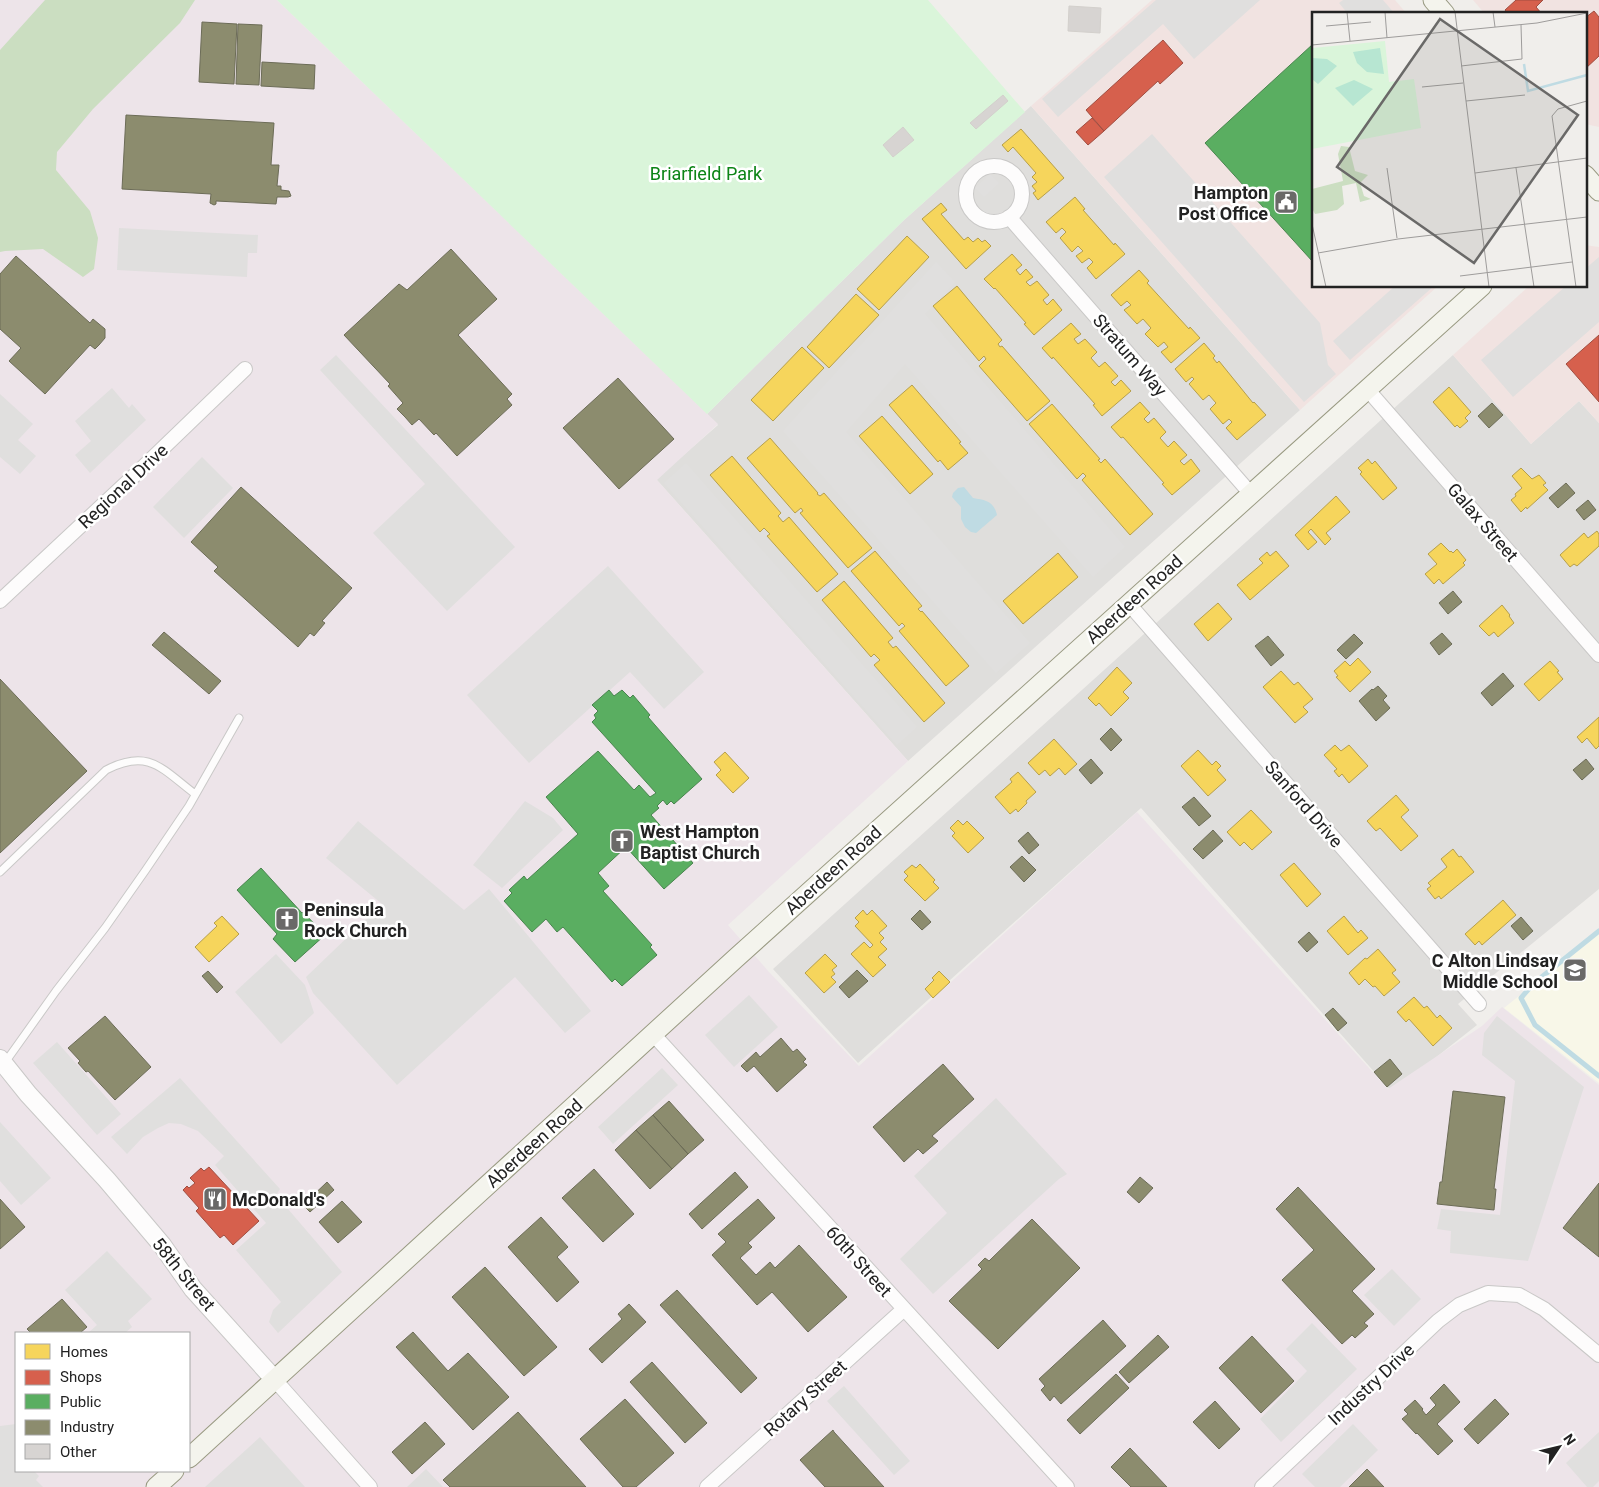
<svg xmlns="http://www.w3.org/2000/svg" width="1599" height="1487" font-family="Roboto,sans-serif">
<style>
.residential{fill:#dfdedc}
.commercial{fill:#f1e3e1}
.industrial{fill:#ede4e9;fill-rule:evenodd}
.education{fill:#f8f7e8}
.forest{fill:#cbdec1}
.park{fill:#daf5da}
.parking{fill:#e0dfde}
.water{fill:#bfdbe3}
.homes{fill:#f6d55c;stroke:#b69f4b}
.shops{fill:#d6604d;stroke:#a04d40}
.public{fill:#5aae61;stroke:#49844e}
.industry{fill:#8c8c6e;stroke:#6c6c57}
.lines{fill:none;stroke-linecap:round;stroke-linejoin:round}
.stream{stroke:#bfdbe3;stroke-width:5}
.building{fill:#d7d4d2;stroke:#d3d0cc}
.service-casing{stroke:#c9c8c7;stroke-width:9}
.minor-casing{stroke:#c9c8c7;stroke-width:16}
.tertiary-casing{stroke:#c9c8c7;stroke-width:20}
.secondary-casing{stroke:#999a82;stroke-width:21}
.service{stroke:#fdfcfc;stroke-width:7}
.minor{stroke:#fdfcfc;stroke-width:14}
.tertiary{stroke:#fdfcfc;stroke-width:18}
.secondary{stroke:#f4f4ed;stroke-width:19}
.labels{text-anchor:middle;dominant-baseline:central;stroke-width:5;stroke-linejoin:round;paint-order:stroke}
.park-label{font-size:18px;fill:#0c8416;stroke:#fff}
.poi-label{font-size:18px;font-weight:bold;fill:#222;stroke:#fff;text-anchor:start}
.street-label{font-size:18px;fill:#222;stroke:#fff}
.inset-river{fill:none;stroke:#bfdbe3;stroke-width:2.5}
.inset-road{fill:none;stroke:#9e9c9b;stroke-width:1}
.view{fill:#6a6968;fill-opacity:0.15;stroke:#6a6968;stroke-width:2.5}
.inset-edge{fill:none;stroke:#222;stroke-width:2.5}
</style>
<rect width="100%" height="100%" fill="#f0eeeb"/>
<path class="residential" d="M1031,106L1300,410L908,761L656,479L718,425L707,414L903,221Z
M1453,355L1531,444L1579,401L1599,423V889L1458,1004L1477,1025L1392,1092L1141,808L858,1063L773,969Z"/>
<path class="commercial" d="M1152,0H1395L1407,14H1313V286H1438L1300,410L1031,106Z
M1473,0H1599V127L1585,124V14H1485Z
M1585,245L1599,247V423L1579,401L1531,444L1453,355L1529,286H1585Z"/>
<path class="industrial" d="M0,0H277L718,424L657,480L908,761L728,925L769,972L859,1066L1137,812L1388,1089L1482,1026L1502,1007L1599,1085V1487H0ZM16,1333H189V1471H16Z"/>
<path class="education" d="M1599,931V1083L1504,1008Z"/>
<path class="forest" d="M45,0H195L180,23L93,109L57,152L56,170L90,211L98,238L94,269L83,277L43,249L5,251L0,252V50Z"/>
<path class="park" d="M277,0H928L1025,112L903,221L707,414Z"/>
<path class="parking" d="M1156,0H1260L1194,59L1163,24L1058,117L1042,99Z
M1343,0H1383L1395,14H1348L1339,3Z
M1152,134L1320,323L1328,365L1336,374L1304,402L1104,177Z
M990,174L999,183L984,197L975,188Z
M119,228L258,235L257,253H248L247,277L117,270Z
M1599,257V322L1513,397L1481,360L1566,286H1585V269Z
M936,262L955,282L925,314L1125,547L1093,577L905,364L846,432L1030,643L996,673L783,431Z
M1395,286H1434L1350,360L1333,341Z
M336,355L515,547L447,611L373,533L425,484L320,370Z
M112,388L129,408L132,404L146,420L90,473L75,455L91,441L75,421Z
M0,394L33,424L18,440L36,456L20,474L0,457Z
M202,457L233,488L184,538L153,507Z
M686,463L917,727L897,745L664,483Z
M608,566L704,672L664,709L630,672L529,763L467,695Z
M525,801L553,818L563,830L502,888L473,865Z
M358,821L464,910L489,889L591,1011L565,1033L515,977L397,1085L313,993L306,977L382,904L326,858Z
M276,954L305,985L314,1013L281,1044L235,992Z
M749,995L778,1027L734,1067L705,1035Z
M1497,1016L1584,1087L1528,1261L1450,1253L1451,1231L1437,1229L1441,1209L1500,1215L1515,1081L1482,1055L1484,1033Z
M57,1042L121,1114L97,1135L33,1063Z
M662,1068L678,1085L613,1144L598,1127Z
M180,1078L280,1189L276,1195L342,1272L278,1333L269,1322L273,1310L281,1302L236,1250L266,1223L215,1165L224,1156L198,1131L181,1124L169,1123L158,1128L143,1137L127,1154L111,1137Z
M996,1098L1067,1174L1059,1179L933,1294L900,1259L947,1213L914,1176Z
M0,1122L51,1178L21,1205L0,1181Z
M107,1251L152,1299L128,1321L132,1327L125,1333H88L97,1325L65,1290Z
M1392,1269L1421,1299L1394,1326L1364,1295Z
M1312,1323L1357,1369L1281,1442L1260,1419L1307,1371L1286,1349Z
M844,1386L910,1461L894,1475L827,1401Z
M16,1424V1471H34L39,1476L36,1480L43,1487H0V1426Z
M1353,1424L1378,1450L1340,1487H1315L1302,1474Z
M1599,1432V1481L1593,1487H1587L1566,1463Z
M260,1437L305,1487H205Z
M426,1469L443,1487H407Z"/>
<path class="water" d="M964,487L973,498C985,500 994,501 997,515L976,533L971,532L965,527L961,519V507L952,497L953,493L958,488Z"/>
<path class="homes" d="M1021,129L1064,178L1038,200L1033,193L1036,191L1032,186L1037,182L1032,177L1036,173L1013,147L1008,152L1002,145Z
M1075,197L1085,209L1083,210L1114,245L1115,243L1125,254L1096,279L1087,268L1093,262L1089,258L1082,263L1076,256L1083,251L1078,246L1072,252L1060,238L1066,232L1062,228L1056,233L1046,222Z
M941,203L947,210L941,214L964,240L968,237L973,242L978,238L982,242L985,240L991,246L966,269L922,219Z
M907,236L929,257L879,310L857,289Z
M1012,254L1022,265L1016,270L1020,275L1026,269L1033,277L1026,282L1030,286L1037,281L1049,295L1043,300L1047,305L1053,299L1062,310L1034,335L1024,324L1026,323L995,288L994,289L984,279Z
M1139,270L1149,281L1147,283L1189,329L1190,327L1200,338L1171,363L1161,352L1168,347L1164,342L1158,347L1145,334L1151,328L1143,319L1137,324L1124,310L1131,305L1127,301L1121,306L1111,295Z
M957,286L1002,340L998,344L1000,347L1002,346L1050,401L1027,421L979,366L986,359L984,356L979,361L933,306Z
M856,294L879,315L829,368L807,347Z
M1071,323L1081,334L1074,339L1078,344L1085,339L1097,352L1091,358L1099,367L1105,362L1118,376L1111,382L1115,386L1121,380L1131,391L1102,416L1093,405L1095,404L1053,357L1052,359L1042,348Z
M1204,343L1215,356L1213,358L1217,363L1219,361L1253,403L1254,402L1266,415L1237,440L1226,428L1232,422L1229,419L1223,424L1210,409L1216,403L1209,395L1203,400L1189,384L1194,379L1192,377L1186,382L1175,369Z
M802,347L824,368L773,421L751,400Z
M912,385L961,442L959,443L968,453L948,470L940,460L938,462L889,405Z
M1449,387L1471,412L1465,418L1468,421L1460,428L1457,425L1455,427L1433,402Z
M1140,402L1150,413L1144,419L1148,423L1154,418L1166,432L1160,438L1168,447L1174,441L1187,455L1180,461L1184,465L1191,459L1200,471L1172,495L1162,484L1164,483L1123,437L1121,438L1111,427Z
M1052,404L1100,459L1098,460L1101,463L1105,459L1153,514L1130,535L1082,480L1086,476L1083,473L1077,479L1029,424Z
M882,416L933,474L910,494L859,436Z
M770,438L818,493L817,494L820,496L824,493L872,548L848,568L800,513L803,511L801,508L795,513L747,458Z
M732,456L781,513L778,516L783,522L789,517L838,574L817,592L767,536L770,534L764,528L760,532L710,475Z
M1368,459L1372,464L1375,461L1397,488L1383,500L1360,474L1362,472L1358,468Z
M1521,468L1532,479L1539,475L1546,483L1543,485L1548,490L1527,509L1526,507L1521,512L1511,500L1516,496L1515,494L1522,488L1512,476Z
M1336,496L1350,512L1326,533L1331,539L1325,545L1311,529L1308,532L1317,542L1308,550L1295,535Z
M1597,531L1599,534V546L1577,566L1574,564L1570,567L1560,555L1584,533L1588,538Z
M1441,543L1450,552L1451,551L1453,553L1457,549L1466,560L1463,563L1465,565L1443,584L1439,579L1434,584L1425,574L1437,564L1428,554Z
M875,551L922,606L918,609L921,612L922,611L969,666L946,686L899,631L905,626L902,623L899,626L851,571Z
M1276,551L1289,566L1250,600L1237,585L1263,563L1259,559L1267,552L1270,556Z
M1058,553L1078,577L1023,624L1003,601Z
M844,581L893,638L888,642L893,648L896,646L945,703L924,722L874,665L880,660L874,654L871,657L822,600Z
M1218,603L1232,619L1208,641L1194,624Z
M1502,605L1510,615L1509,616L1514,623L1498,637L1494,632L1489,636L1479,626Z
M1358,658L1371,672L1350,692L1336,677L1338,676L1334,671L1345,661L1350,666Z
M1550,661L1559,671L1557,672L1563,679L1539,701L1524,684Z
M1117,667L1132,683L1123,692L1129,698L1111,716L1099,703L1096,706L1088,698Z
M1281,671L1294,685L1298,682L1313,699L1303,707L1308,712L1295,723L1263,687Z
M1599,717V746L1596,749L1587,738L1582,743L1577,737Z
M1054,739L1077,764L1065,775L1059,768L1050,776L1045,770L1039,775L1028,763Z
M1335,745L1341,751L1349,745L1368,766L1349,783L1342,774L1339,777L1334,771L1337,769L1324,755Z
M1198,750L1212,765L1216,761L1221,766L1217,770L1226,780L1208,796L1181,766Z
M725,752L749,778L733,793L716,775L721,770L714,762Z
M1018,772L1036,792L1026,801L1027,803L1018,812L1016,809L1010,814L995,797L1012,782L1010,779Z
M1396,795L1409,810L1401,817L1418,836L1401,851L1380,828L1376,831L1367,821Z
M1251,810L1272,832L1252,850L1244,842L1240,846L1227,832Z
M958,820L963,825L967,821L984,838L968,853L952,836L955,833L950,828Z
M1453,849L1459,857L1461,856L1474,872L1441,899L1439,896L1435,899L1427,889L1431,886L1428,883L1447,867L1441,859Z
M1294,863L1321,894L1307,907L1280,875Z
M920,864L935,880L933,882L939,888L925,901L904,880L908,876L904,872L912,865L916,868Z
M1503,900L1516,915L1482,945L1479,941L1475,945L1465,934Z
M863,910L867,915L872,910L887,926L879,933L884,938L880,942L887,949L878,957L886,965L873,977L851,954L864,942L870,948L873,945L855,926L859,922L855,918Z
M222,916L239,934L209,962L195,947L217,926L214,923Z
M1344,916L1358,933L1361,930L1368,938L1348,955L1327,931Z
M1378,949L1396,970L1392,973L1400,982L1384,996L1375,986L1373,987L1365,979L1359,985L1349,973L1365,958L1367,959Z
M825,954L837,966L832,970L835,974L831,977L836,982L824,993L805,973Z
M939,971L950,982L933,998L925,989L934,980L932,978Z
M1414,997L1424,1008L1427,1006L1437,1018L1440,1015L1452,1028L1433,1046L1409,1019L1406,1022L1397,1012Z"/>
<path class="shops" d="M1516,0H1543L1536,7L1542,14H1508L1505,10Z
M1594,11L1599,17V56L1585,69V18Z
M1163,40L1183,63L1160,84L1158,81L1104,131L1086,110Z
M1092,118L1104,131L1088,145L1076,132Z
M1599,335V402L1566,364Z
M209,1167L259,1221L233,1245L224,1235L220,1238L196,1211L199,1208L183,1190L187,1186L189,1188L195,1183L190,1178L201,1168L204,1171Z"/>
<path class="public" d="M1313,44V262L1205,143Z
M609,690L614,696L622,690L630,698L633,695L650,715L648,717L702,779L674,804L671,801L667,805L663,800L657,806L659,808L651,815L693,863L664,889L626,847L598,873L609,886L603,891L652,945L650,947L657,955L622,986L615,979L612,982L563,927L557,932L546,919L532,932L504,901L512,893L509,890L524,876L527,880L578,834L546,797L598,751L634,790L639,785L650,797L656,793L592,722L596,718L594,715L598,711L592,705Z
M261,868L302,913L303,912L325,935L295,962L273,939L277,934L237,890Z"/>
<path class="industry" d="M202,22L237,24L234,84L199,82Z
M238,24L262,25L259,85L236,84Z
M262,62L315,65L314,89L261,86Z
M126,115L274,123L271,165H279L277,186H281V190L289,191L291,196L288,197H277L276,204L216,201V204L214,205L210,203L211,194L122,189Z
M451,249L497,299L458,335L512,394L507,399L512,405L457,456L436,433L434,435L419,419L412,425L405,417L397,409L403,403L388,386L390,384L344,335L399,284L407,290Z
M16,256L90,323L93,319L105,329V338L99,345L95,349L90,345L45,394L9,361L21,348L0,329V274Z
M618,378L674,439L619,489L563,428Z
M1492,403L1503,415L1489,428L1478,416Z
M1566,483L1575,493L1558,508L1549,498Z
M241,487L352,588L322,621L325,623L314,636L310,633L298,647L214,571L218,567L191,542Z
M1588,500L1596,510L1584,520L1576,510Z
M1453,591L1462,602L1448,614L1439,603Z
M164,632L221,681L209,694L152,645Z
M1442,633L1452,644L1439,655L1430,643Z
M1354,634L1363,643L1346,659L1337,650Z
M1268,636L1284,655L1271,666L1255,646Z
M1503,673L1514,686L1492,706L1481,693Z
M0,679L87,771L0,853Z
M1378,686L1387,696L1383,700L1390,708L1376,721L1359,701L1372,689L1373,690Z
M1111,728L1122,740L1111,751L1100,739Z
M1091,759L1103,773L1091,784L1079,770Z
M1586,759L1594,769L1582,780L1573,770Z
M1194,797L1211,816L1199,826L1182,807Z
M1213,830L1223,841L1203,859L1193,849Z
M1028,832L1039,845L1029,854L1018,841Z
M1022,856L1036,870L1024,882L1010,867Z
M920,910L931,922L922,930L911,919Z
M1521,917L1533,931L1523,940L1511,926Z
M1309,932L1318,942L1307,952L1298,942Z
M857,970L868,981L849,998L839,987Z
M208,971L223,987L217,993L202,976Z
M1333,1008L1347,1023L1338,1031L1325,1015Z
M105,1016L151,1067L115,1100L88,1071L86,1072L78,1063L80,1061L68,1048Z
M781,1038L793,1052L797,1049L806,1059L803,1062L807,1065L777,1092L754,1066L747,1072L741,1066L756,1052L760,1057Z
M1390,1059L1402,1074L1387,1087L1374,1072Z
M943,1064L974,1099L932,1136L938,1141L923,1154L918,1149L904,1162L873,1127Z
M1453,1091L1505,1097L1494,1189H1496L1494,1210L1437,1204L1440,1182H1442Z
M669,1101L704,1140L688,1154L653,1115Z
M653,1115L688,1154L672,1169L636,1130Z
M636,1130L672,1169L650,1189L615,1150Z
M594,1169L634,1214L603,1242L562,1198Z
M735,1172L748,1187L702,1229L689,1214Z
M1140,1177L1153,1188L1139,1203L1127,1192Z
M327,1182L334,1190L310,1212L303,1205Z
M1599,1183V1257L1563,1228Z
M1298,1187L1375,1269L1352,1291L1374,1314L1364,1323L1368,1326L1355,1338L1352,1335L1342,1344L1282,1280L1314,1250L1276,1209Z
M0,1199L25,1227L0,1249Z
M758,1199L775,1218L748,1243L752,1247L740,1258L756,1275L770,1262L775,1268L799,1245L847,1297L808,1332L772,1292L757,1305L712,1255L726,1242L718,1234Z
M342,1201L362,1222L338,1243L319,1222Z
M541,1217L568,1247L557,1257L579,1282L557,1302L508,1247Z
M1032,1219L1080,1268L998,1349L949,1301L982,1269L978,1265L985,1258L989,1261Z
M485,1267L557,1347L524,1376L452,1297Z
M677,1290L757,1378L741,1393L660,1305Z
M62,1299L87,1327L80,1333H31L27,1329Z
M629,1304L646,1322L602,1363L589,1349L622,1319L618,1314Z
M1103,1320L1126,1346L1061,1404L1054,1396L1050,1401L1041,1390L1045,1386L1039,1379Z
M413,1332L448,1371L468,1353L509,1397L473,1430L396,1347Z
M1158,1335L1169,1347L1129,1383L1119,1372Z
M1252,1336L1294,1381L1261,1413L1219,1368Z
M652,1362L707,1423L685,1443L630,1382Z
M1116,1374L1129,1388L1080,1434L1067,1420Z
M1444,1384L1460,1402L1437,1424L1453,1441L1438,1455L1417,1433L1416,1434L1402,1419L1408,1414L1404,1410L1415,1400L1423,1409L1422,1410L1426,1415L1436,1405L1430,1398Z
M625,1399L674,1453L636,1487H623L580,1439Z
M1495,1399L1509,1414L1478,1444L1464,1429Z
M1215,1401L1240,1429L1219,1449L1193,1422Z
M518,1412L586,1487H450L443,1480Z
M425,1422L445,1444L412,1474L392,1452Z
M833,1430L834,1432L884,1487H825L800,1460Z
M1130,1448L1167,1487H1131L1111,1467Z
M1367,1469L1384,1487H1349Z"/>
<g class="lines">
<path class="stream" d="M1599,931L1533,984L1521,998L1535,1025L1599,1076"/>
</g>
<path class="building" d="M1069,6L1101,8L1100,33L1068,31Z
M1003,95L1008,101L976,129L970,123Z
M903,127L914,140L893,157L883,145Z"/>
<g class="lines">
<g class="service-casing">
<path id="service" d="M0,872L106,770C149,748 162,769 195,794
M4,1064L56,991L105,928L145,871L189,806L239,718"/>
</g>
<g class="minor-casing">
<path id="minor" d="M966 194a28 28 0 1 1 56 0a28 28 0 1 1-56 0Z
M1009,217L1251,494
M1367,389L1599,655
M0,601L137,473L245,369
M1129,604L1479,1004
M653,1034L1067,1487
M275,1380L370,1487
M707,1487L904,1309
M1262,1487L1438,1321L1459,1305L1488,1293L1519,1295L1544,1309L1599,1355"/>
</g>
<g class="tertiary-casing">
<path id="tertiary" d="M0,1059L28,1094L107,1180L162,1245L193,1289L275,1380"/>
</g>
<g class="secondary-casing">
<path id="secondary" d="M1433,0L1445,14
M1585,175L1599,191
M189,1458L736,958L1482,286
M156,1487L174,1471"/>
</g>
<use href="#service" class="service"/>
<use href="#minor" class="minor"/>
<use href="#tertiary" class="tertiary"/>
<use href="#secondary" class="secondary"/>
</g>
<defs>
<g id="civic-square" transform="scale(1.25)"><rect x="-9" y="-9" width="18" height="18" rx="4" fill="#6a6968" stroke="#fff"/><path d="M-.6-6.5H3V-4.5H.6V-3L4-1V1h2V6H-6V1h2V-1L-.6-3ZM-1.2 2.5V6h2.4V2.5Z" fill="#fff"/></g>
<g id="church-square" transform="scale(1.25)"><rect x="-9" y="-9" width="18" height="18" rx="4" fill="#6a6968" stroke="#fff"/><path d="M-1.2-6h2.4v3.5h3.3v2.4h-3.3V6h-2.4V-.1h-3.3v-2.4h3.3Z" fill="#fff"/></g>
<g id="school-square" transform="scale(1.25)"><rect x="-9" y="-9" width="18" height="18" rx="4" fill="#6a6968" stroke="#fff"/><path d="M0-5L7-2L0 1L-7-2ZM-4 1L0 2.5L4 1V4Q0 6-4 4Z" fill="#fff"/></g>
<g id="restaurant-square" transform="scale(1.25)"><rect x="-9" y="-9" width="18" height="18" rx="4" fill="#6a6968" stroke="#fff"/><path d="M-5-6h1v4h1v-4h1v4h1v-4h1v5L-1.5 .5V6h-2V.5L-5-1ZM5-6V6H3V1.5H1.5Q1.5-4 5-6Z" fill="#fff"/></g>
</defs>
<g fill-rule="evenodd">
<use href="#civic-square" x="1286" y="202"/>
<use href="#church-square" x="622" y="841"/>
<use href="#church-square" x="287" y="919"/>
<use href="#school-square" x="1575" y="970"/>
<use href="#restaurant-square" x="215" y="1199"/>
</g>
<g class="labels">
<g class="park-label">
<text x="706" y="173">Briarfield Park</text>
</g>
<g class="poi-label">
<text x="1268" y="192" text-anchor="end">Hampton<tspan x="1268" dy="21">Post Office</tspan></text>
<text x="640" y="831">West Hampton<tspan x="640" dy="21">Baptist Church</tspan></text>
<text x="304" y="909">Peninsula<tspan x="304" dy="21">Rock Church</tspan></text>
<text x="1558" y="960" text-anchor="end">C Alton Lindsay<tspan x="1558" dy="21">Middle School</tspan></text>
<text x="232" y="1199">McDonald's</text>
</g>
<g class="street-label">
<text transform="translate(1130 355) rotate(49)">Stratum Way</text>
<text transform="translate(123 486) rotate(-43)">Regional Drive</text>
<text transform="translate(1483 522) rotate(49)">Galax Street</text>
<text transform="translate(1134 599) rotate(-42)">Aberdeen Road</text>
<text transform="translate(1304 804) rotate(49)">Sanford Drive</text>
<text transform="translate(833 870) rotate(-42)">Aberdeen Road</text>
<text transform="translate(534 1143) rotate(-42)">Aberdeen Road</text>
<text transform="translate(859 1261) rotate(48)">60th Street</text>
<text transform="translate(184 1274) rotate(51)">58th Street</text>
<text transform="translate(1371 1384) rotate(-43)">Industry Drive</text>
<text transform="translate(805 1398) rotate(-42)">Rotary Street</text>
</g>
</g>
<g transform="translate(1312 12)">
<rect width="275" height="275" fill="#f0eeeb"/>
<path d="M29,134L37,135L43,159L56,163L48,171L52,184L59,187L48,190L44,171L30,174L32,192L25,198L3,202L0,196V177L31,169L26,142Z" fill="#cbdec1"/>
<path d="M73,29L77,70L102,67L109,116L0,137V36Z" fill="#daf5da"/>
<path d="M68,36L72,62L55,60L45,51L41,40ZM0,46L15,47L25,54L6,72L0,67ZM42,68L61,77L41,94L23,76Z" fill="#b7e6d2"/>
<path class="inset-river" d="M212,52L216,79L275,63"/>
<path class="inset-road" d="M35,0L38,29M73,0L75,26M143,0L177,275M181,0L183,15M14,14L59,10M0,33L225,11L275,1M149,54L210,47L209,13M110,75L151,71M154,89L213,83M75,156L85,226M204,156L222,275M163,161L275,146M0,212L14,275M6,241L86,227L275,205M148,264L260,250M264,275L240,104L246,97L275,89"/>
<path class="view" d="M128,7L266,103L162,251L25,155Z"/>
<rect width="275" height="275" class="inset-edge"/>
</g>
<rect x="15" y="1332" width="175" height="140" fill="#ffffff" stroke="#a7a7a7"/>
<rect x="25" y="1344" width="25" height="15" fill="#f6d55c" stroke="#a7a7a7"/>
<text x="60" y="1357" font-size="15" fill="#222222">Homes</text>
<rect x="25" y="1370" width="25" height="15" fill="#d6604d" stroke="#a7a7a7"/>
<text x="60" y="1382" font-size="15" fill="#222222">Shops</text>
<rect x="25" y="1394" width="25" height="15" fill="#5aae61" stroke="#a7a7a7"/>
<text x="60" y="1407" font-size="15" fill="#222222">Public</text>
<rect x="25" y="1420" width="25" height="15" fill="#8c8c6e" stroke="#a7a7a7"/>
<text x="60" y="1432" font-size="15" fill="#222222">Industry</text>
<rect x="25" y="1444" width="25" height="15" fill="#d7d4d2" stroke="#a7a7a7"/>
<text x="60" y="1457" font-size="15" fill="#222222">Other</text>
<g transform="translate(1559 1447) rotate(55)" stroke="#ffffff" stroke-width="4" paint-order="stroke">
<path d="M0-4L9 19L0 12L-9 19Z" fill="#222222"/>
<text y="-8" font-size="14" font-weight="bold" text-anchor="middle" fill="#222222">N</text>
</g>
</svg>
